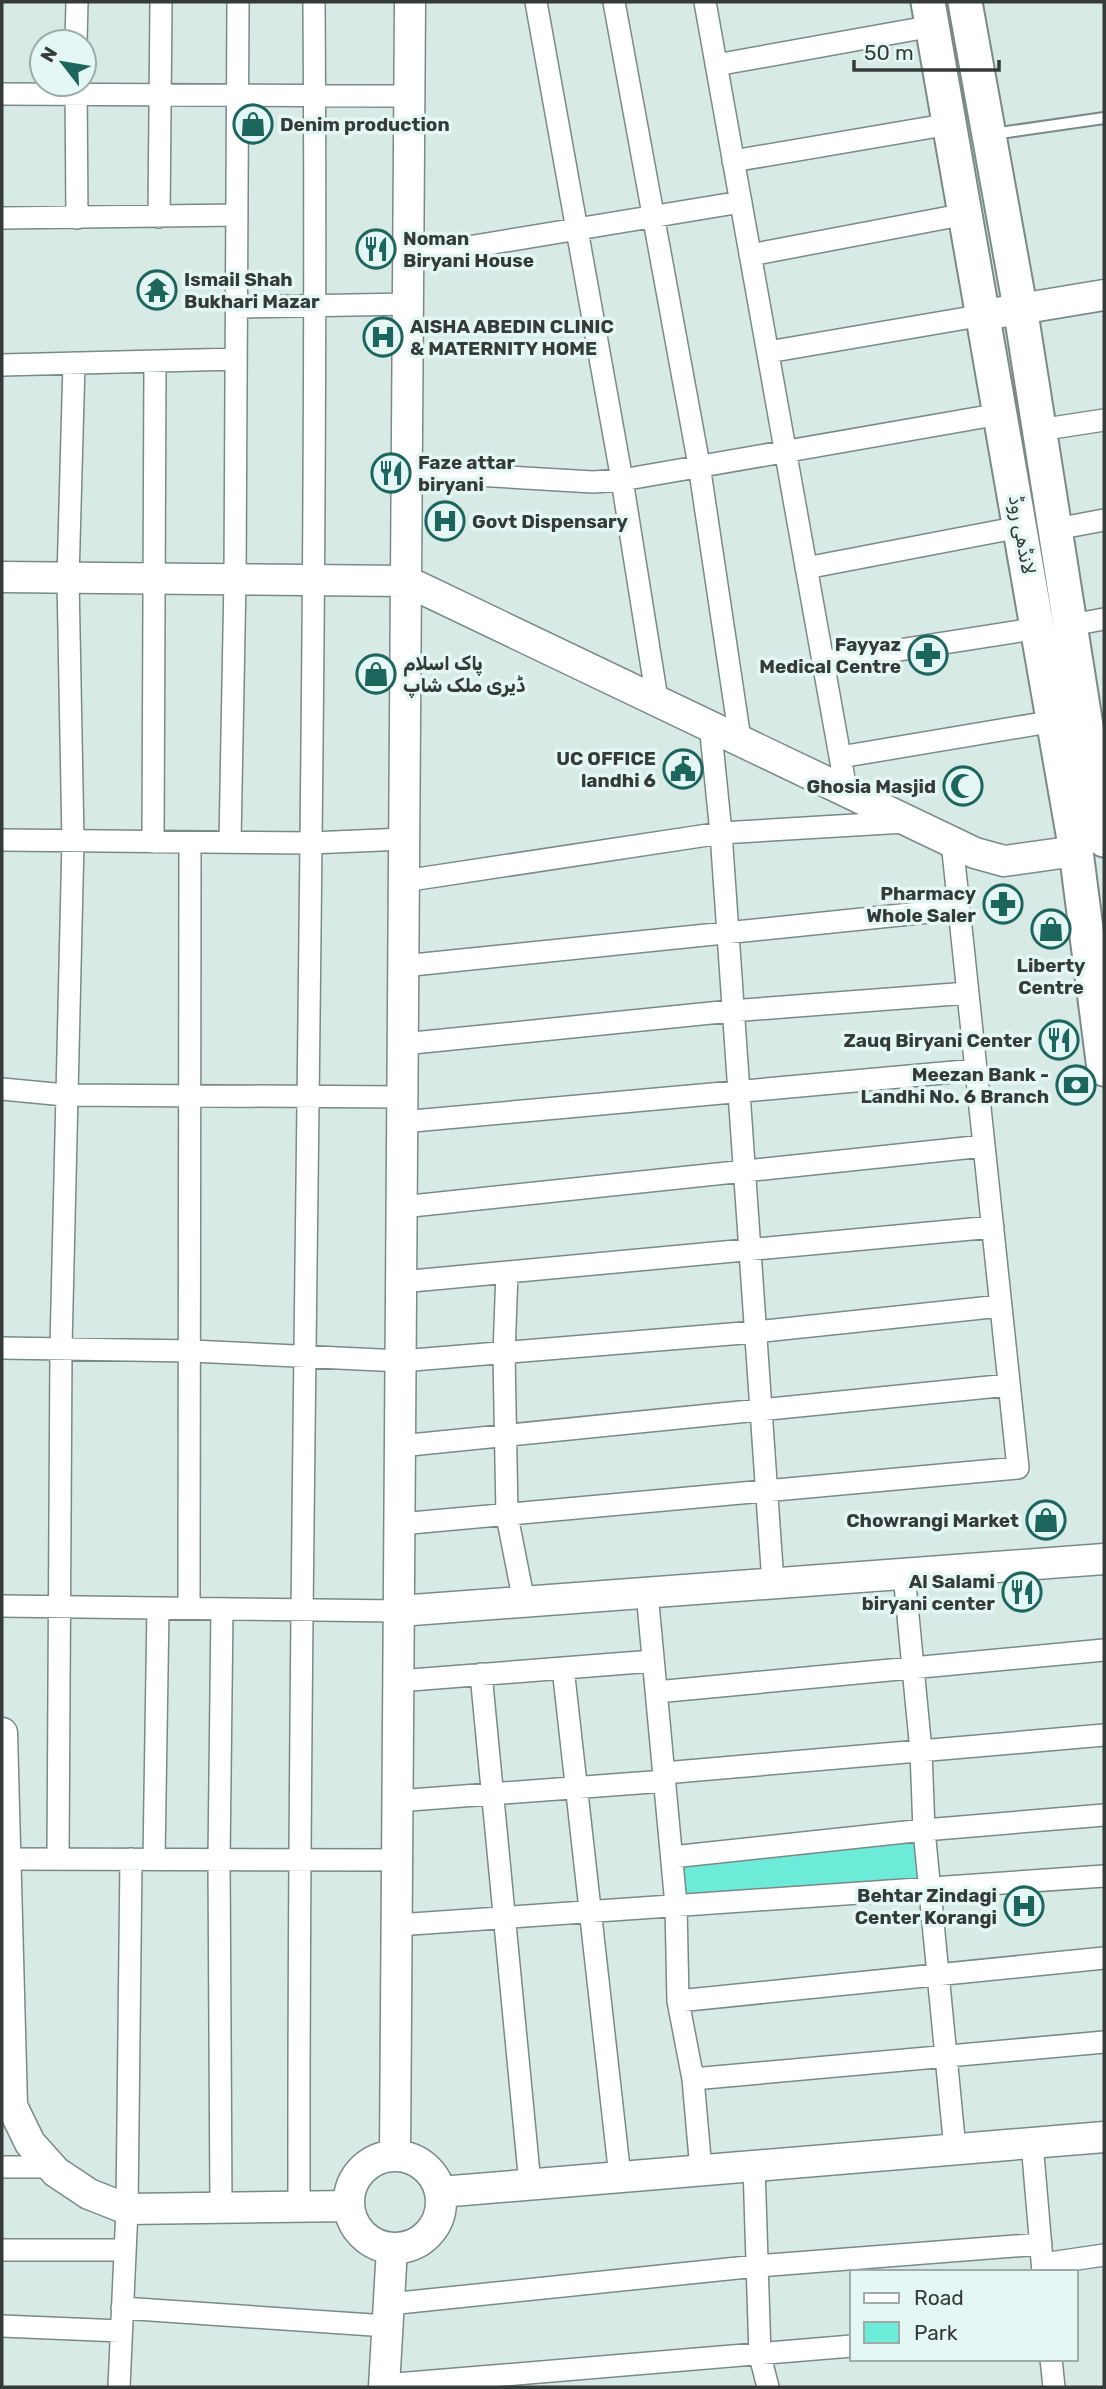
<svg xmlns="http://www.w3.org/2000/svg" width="1106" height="2389" font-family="Rubik,'Noto Sans Arabic',sans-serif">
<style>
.green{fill:#6cebd8}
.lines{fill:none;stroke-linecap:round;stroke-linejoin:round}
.lane-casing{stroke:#7a8a87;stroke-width:14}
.street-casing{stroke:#7a8a87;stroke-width:24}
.secondary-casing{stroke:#7a8a87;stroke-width:33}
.primary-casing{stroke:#7a8a87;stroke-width:37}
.lane{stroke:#fff;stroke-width:10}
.street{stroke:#fff;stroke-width:21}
.secondary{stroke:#fff;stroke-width:30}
.primary{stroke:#fff;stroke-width:33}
.labels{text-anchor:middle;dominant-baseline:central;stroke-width:7;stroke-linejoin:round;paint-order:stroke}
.poi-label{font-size:19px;font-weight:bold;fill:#343b39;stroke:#e5f7f4;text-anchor:end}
.street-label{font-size:19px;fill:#343b39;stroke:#e5f7f4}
</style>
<rect width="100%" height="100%" fill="#d8eae6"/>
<path class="green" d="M924,1830L932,1886L676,1905L672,1858Z"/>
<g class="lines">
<g class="lane-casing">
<path id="lane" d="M993,134L1104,118"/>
</g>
<g class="street-casing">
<path id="street" d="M536,2L622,480L657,699
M614,2L699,465L740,739
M705,2L846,790
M76,42L77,2
M716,65L933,26
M76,84L77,218
M2,94L409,96
M733,161L950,124
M159,217L161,2
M2,218L237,215
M750,255L966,214
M408,257L741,202
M236,307L408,304
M768,352L984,315
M2,365L236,359
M1039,430L1104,420
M407,471L593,482L622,480L1000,414
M1056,529L1104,520
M806,568L1020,527
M1071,625L1104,619
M823,662L1039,628
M710,724L721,833L773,1583
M840,757L1055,721
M2,840L311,843L404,839
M153,842L155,361
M230,842L235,579L238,2
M404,881L721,833L905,822
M403,966L959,909
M403,1044L731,1011L968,993
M2,1089L65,1095L403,1097
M402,1122L976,1070
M402,1207L984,1146
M507,1272L504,1354L507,1516L524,1602
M401,1282L993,1227
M2,1348L191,1351L401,1361L755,1332L1001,1306
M400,1446L1009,1385
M400,1524L1018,1468L952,842
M904,1574L921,1751L924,1830L955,2149
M647,1593L676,1905L678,2001L693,2079L701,2170
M2,1606L399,1611
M189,1608L190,843
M563,1668L620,2177
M481,1674L530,2184
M398,1681L653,1661
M656,1692L1104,1650
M664,1773L1104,1735
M397,1801L665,1781
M672,1857L924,1830L1104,1815
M6,1859L397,1860
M58,1859L61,1347L73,841L68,579L74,363
M154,1859L158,1608
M397,1925L1104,1876
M678,2001L1104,1958
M693,2079L1104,2042
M1032,2143L1043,2272
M754,2166L760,2356L768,2387
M2,2167H50
M299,2206C298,1472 319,737 314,2
M221,2207L219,1860L222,1609
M2,2250H125
M1043,2264L1104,2255
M389,2304L757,2266L1041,2244
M122,2308L387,2326
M2,2326L121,2331
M1051,2359L1054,2387
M384,2385L852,2346
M119,2387L127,2209L131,1859"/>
</g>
<g class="secondary-casing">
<path id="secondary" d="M984,315L1104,295
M2,577L406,581L975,853L1004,861L1076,851
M399,1611L1104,1559
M2,1733L12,2106L30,2143L56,2172L89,2194L127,2209L349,2206
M395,2156L410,2
M349 2202a46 46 0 1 1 92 0a46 46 0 1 1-92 0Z
M440,2192L1104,2137
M384,2387L392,2248"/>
</g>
<g class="primary-casing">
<path id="primary" d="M928,2L1076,851L1104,1069
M965,2L1020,307L1104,840"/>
</g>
<use href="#lane" class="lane"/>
<use href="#street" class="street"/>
<use href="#secondary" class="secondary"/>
<use href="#primary" class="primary"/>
</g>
<defs>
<g id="shop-ring" transform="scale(2.0125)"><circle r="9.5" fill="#e5f7f4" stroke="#1d665d" stroke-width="1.5"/><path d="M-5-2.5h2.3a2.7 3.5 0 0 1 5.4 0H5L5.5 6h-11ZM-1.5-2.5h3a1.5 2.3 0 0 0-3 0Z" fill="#1d665d"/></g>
<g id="restaurant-ring" transform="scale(2.0125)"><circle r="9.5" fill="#e5f7f4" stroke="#1d665d" stroke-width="1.5"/><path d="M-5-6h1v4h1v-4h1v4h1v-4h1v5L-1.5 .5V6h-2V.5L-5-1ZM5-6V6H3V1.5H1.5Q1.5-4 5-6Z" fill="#1d665d"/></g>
<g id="temple-ring" transform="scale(2.0125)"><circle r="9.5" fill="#e5f7f4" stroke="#1d665d" stroke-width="1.5"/><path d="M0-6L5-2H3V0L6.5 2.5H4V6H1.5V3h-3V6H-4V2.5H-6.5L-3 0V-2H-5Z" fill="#1d665d"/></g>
<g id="hospital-ring" transform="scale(2.0125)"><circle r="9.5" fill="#e5f7f4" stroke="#1d665d" stroke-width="1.5"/><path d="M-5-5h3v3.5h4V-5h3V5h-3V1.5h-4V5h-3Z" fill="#1d665d"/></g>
<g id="pharmacy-ring" transform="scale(2.0125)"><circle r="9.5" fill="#e5f7f4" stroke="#1d665d" stroke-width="1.5"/><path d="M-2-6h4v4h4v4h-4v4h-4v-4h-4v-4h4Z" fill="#1d665d"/></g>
<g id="civic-ring" transform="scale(2.0125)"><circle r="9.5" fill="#e5f7f4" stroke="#1d665d" stroke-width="1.5"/><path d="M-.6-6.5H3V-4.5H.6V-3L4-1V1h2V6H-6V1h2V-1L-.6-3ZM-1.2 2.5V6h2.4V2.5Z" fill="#1d665d"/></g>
<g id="mosque-ring" transform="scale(2.0125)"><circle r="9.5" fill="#e5f7f4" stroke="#1d665d" stroke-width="1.5"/><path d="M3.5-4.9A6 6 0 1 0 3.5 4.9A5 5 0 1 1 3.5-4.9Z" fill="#1d665d"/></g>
<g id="bank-ring" transform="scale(2.0125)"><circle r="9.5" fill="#e5f7f4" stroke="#1d665d" stroke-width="1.5"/><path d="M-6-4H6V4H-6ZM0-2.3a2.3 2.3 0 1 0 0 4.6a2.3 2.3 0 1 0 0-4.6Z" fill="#1d665d"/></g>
</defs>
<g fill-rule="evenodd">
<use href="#shop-ring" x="253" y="124"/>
<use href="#restaurant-ring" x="376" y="249"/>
<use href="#temple-ring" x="157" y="290"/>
<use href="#hospital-ring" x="383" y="337"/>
<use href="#restaurant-ring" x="391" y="473"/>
<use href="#hospital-ring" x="445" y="521"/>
<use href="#pharmacy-ring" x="928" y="655"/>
<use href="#shop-ring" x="376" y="674"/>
<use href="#civic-ring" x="683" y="769"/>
<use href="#mosque-ring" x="963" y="786"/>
<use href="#pharmacy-ring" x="1003" y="904"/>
<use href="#shop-ring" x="1051" y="929"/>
<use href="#restaurant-ring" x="1059" y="1040"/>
<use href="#bank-ring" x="1076" y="1085"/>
<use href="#shop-ring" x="1046" y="1520"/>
<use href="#restaurant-ring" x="1022" y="1592"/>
<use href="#hospital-ring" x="1024" y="1906"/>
</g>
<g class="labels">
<g class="poi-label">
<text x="280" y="124" text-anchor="start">Denim production</text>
<text x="403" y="238" text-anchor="start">Noman<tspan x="403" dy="22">Biryani House</tspan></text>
<text x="184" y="279" text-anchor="start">Ismail Shah<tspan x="184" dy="22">Bukhari Mazar</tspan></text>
<text x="410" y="326" text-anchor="start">AISHA ABEDIN CLINIC<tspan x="410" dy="22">&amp; MATERNITY HOME</tspan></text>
<text x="418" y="462" text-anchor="start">Faze attar<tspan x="418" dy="22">biryani</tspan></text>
<text x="472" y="521" text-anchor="start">Govt Dispensary</text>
<text x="901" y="644">Fayyaz<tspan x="901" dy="22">Medical Centre</tspan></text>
<text x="403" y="663" text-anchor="start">پاک اسلام<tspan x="403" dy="22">ڈیری ملک شاپ</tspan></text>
<text x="656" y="758">UC OFFICE<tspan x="656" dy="22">landhi 6</tspan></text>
<text x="936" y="786">Ghosia Masjid</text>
<text x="976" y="893">Pharmacy<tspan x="976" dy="22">Whole Saler</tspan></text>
<text x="1051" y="965" text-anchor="middle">Liberty<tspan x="1051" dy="22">Centre</tspan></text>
<text x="1032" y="1040">Zauq Biryani Center</text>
<text x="1049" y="1074">Meezan Bank -<tspan x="1049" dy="22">Landhi No. 6 Branch</tspan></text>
<text x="1019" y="1520">Chowrangi Market</text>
<text x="995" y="1581">Al Salami<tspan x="995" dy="22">biryani center</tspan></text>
<text x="997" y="1895">Behtar Zindagi<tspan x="997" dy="22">Center Korangi</tspan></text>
</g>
<g class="street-label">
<text transform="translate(1022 535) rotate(80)">لانڈھی روڈ</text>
</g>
</g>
<rect width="1106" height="2389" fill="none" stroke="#343b39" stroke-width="7"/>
<rect x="850" y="2270" width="228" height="91" fill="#e5f7f4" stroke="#9eaca9" stroke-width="2"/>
<rect x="864" y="2293" width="35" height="10" fill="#ffffff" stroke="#9eaca9" stroke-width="2"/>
<text x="914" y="2305" font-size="21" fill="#343b39">Road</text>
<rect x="864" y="2322" width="35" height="21" fill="#6cebd8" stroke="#9eaca9" stroke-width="2"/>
<text x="914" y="2340" font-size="21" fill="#343b39">Park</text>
<g transform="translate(63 63) rotate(301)"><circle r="33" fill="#e5f7f4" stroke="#9eaca9" stroke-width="2"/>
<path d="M0-5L12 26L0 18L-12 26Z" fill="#1d665d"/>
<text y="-10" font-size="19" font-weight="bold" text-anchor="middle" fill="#343b39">N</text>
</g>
<path d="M854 60v10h145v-10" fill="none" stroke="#343b39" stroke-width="3.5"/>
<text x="864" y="60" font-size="21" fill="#343b39" stroke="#e5f7f4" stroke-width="5" paint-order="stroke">50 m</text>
</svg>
